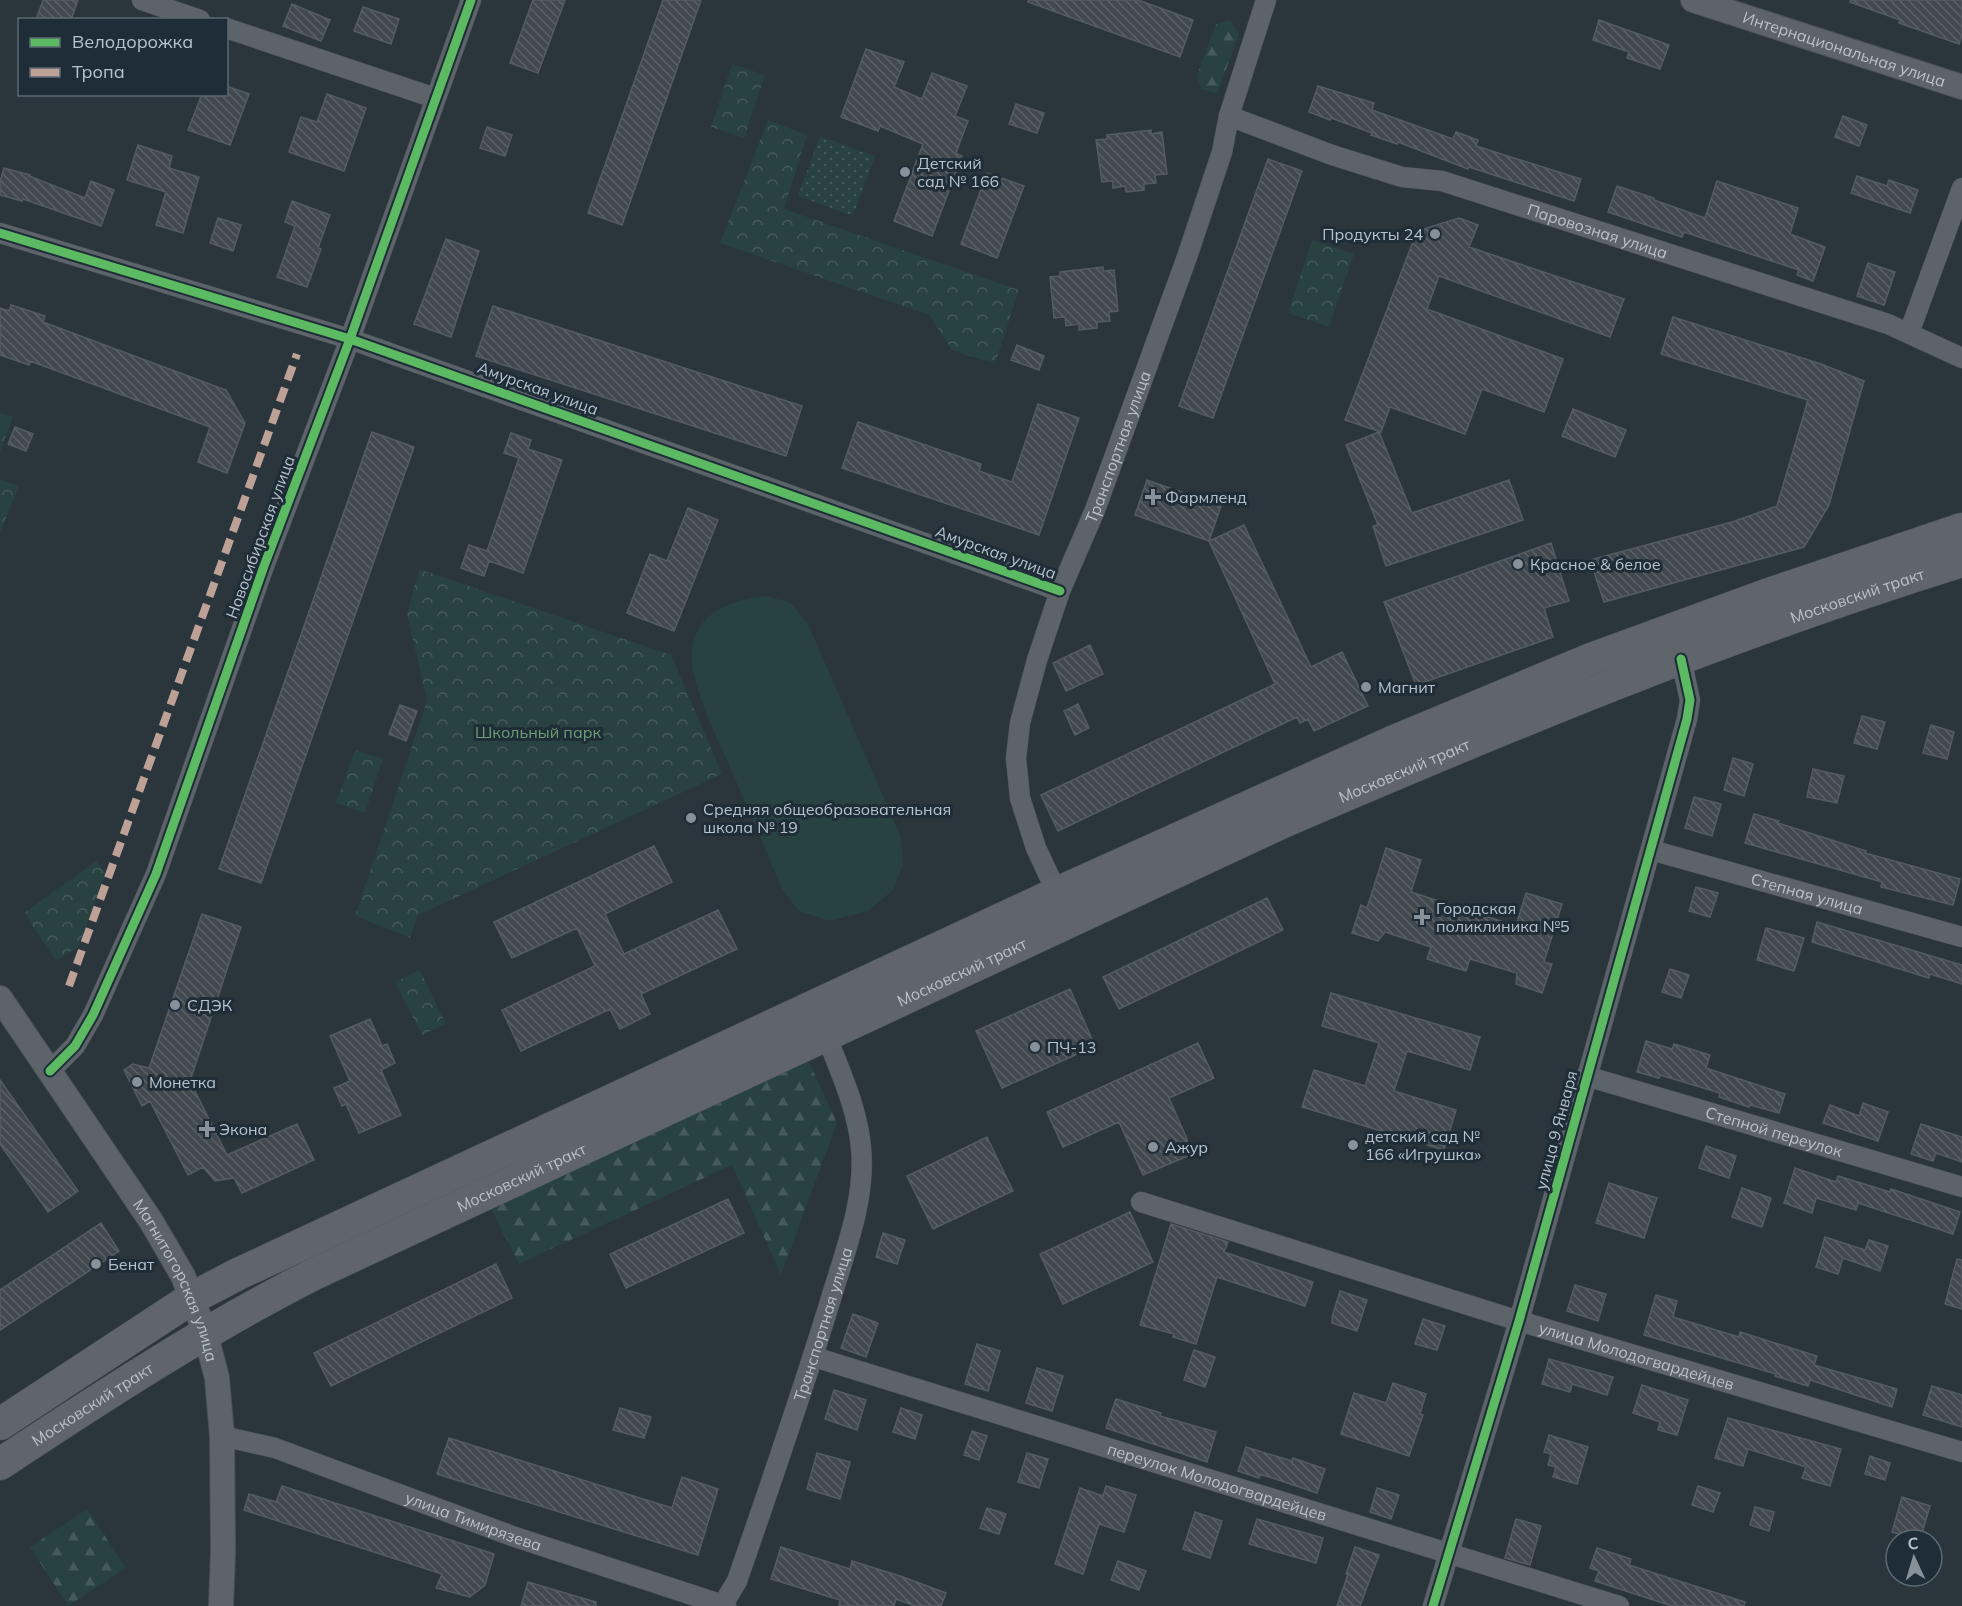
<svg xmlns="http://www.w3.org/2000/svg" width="1962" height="1606" font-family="Mulish,sans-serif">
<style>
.grass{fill:url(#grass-dots)}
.forest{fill:url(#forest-firs)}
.park{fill:url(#park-crowns)}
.garden{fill:#284141}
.building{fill:url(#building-back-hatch);stroke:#545c63;stroke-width:1.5}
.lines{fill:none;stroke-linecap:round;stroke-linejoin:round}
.minor-casing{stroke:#4a5156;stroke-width:21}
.tertiary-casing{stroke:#4a5156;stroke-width:26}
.primary-casing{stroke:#495258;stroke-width:33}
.minor{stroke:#5d6469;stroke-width:20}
.tertiary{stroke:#5d6469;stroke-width:24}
.primary{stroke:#5f656b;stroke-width:32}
.quiet{stroke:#bda197;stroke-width:8;stroke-dasharray:15 8;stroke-linecap:butt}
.cycleway-casing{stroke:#1e2d37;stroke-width:13}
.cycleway{stroke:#5cba63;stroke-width:9}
.poi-dot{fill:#86919a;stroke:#1e2d37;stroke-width:2}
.labels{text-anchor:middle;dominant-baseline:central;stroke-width:6;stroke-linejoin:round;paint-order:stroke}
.street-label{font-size:16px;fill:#b7c2cc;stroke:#1e2d37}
.poi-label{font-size:16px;fill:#b7c2cc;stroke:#1e2d37;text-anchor:start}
.park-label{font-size:16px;fill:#6d9e71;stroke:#1e2d37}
</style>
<defs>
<pattern id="grass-dots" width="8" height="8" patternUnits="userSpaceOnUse" patternTransform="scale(1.5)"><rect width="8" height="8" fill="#284141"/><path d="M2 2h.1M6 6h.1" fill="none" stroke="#455b5b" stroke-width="1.8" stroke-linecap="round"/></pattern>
<pattern id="forest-firs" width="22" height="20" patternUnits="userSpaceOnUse" patternTransform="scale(1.5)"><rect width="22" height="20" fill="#284141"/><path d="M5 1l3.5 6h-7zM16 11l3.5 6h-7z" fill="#455b5b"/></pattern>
<pattern id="park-crowns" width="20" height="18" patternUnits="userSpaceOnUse" patternTransform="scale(1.5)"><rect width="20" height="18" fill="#284141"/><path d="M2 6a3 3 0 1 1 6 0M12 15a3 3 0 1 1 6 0" fill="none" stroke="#455b5b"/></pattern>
<pattern id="building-back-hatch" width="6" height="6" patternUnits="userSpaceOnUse" patternTransform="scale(1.5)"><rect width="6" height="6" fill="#41494f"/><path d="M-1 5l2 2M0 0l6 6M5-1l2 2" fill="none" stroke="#5a6267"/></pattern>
</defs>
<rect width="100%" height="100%" fill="#2b353c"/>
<path class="grass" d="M820,136L875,156L853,216L798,196Z"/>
<path class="forest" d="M1230,20L1239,34L1217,94L1201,89L1197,75L1216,24Z
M809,1062L837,1123L781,1275L732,1165L519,1264L487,1201Z
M87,1509L126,1568L68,1606L30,1547Z"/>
<path class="park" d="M732,64L765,75L744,138L711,127Z
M768,120L807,135L784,209L1019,290L995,364L952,350L929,315L720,243Z
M1312,240L1354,254L1329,327L1288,313Z
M0,413L13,417L0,452Z
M0,479L19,486L0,533Z
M419,569L671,655L722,774L418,915L410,938L355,916L427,701L407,614Z
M355,750L383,759L365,813L336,803Z
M96,861L106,874L78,947L56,961L24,913Z
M420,970L446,1024L422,1035L395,982Z"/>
<path class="garden" d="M767,596L791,603L808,624L901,837L903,865L893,890L868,911L830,921L799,911L782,889C765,848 747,807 730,767C717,738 688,680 692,650C697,610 733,600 767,596Z"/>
<path class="building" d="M43,0H78L71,20H36Z
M533,0H565L538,73L510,63Z
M663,0H701L622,225L588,213Z
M1028,0H1138L1193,20L1180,57L1028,2Z
M1851,0H1962V35L1959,44L1899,23L1900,20L1850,2Z
M292,4L330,20L321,41L283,26Z
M363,7L399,19L391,44L354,31Z
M1599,20L1669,45L1660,69L1627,58L1629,52L1593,40Z
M866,49L904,62L894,87L922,99L932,73L967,86L955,116L968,121L956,153L962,156L932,236L894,221L923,144L880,126L878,131L841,117Z
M226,86L249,94L230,145L188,130L202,94H226Z
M1318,86L1374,103L1372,110L1453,139L1456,132L1478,140L1476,146L1581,179L1574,201L1469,167L1468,169L1398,142L1397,144L1371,135L1372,133L1331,118L1330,120L1309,112Z
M327,94L366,108L344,171L289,152L301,117L317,122Z
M1016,104L1044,113L1037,133L1009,124Z
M1843,116L1867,125L1859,146L1835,137Z
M487,127L512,135L505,156L480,148Z
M1151,130V134L1162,132L1167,174L1155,175L1156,183L1144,184V190L1126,192L1125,186L1113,188V181L1102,182L1096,140L1107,139V135Z
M138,145L172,156L169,168L199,177L183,233L156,225L166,192L127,180Z
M1268,159L1302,171L1213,418L1179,406Z
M4,168L30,175L29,176L85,198L91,181L114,190L101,226L23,199L22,201L0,195V182Z
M987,173L1024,186L997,258L961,244Z
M1857,176L1887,186L1889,180L1918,190L1910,213L1851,193Z
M1717,181L1798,208L1790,234L1825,247L1813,281L1797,275L1799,270L1684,232L1682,237L1608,212L1617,186L1654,198V200L1705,218Z
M292,201L330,215L318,248L321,249L307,287L277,277L295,226L285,222Z
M218,218L241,225L233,251L210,243Z
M1459,218L1478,225L1469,247L1624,299L1610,337L1439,276L1427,309L1563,359L1544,412L1482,389L1465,434L1390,407L1381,432L1345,420L1417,231Z
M446,239L479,251L451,337L414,324Z
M1868,263L1895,272L1884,305L1857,296Z
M1103,267V271L1114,270L1118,311L1109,312L1110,321L1097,322V328L1079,330V324L1066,326L1065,317L1054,318L1050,277L1060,276V272Z
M11,305L45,316L43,322L226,390L245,423L227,473L198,462L210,427L30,361L29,365L0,355V308L9,311Z
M493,306L802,406L786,456L476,356Z
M1673,317L1821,364L1864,381L1829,505L1804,547L1604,602L1590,560L1732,522L1777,506L1808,400L1661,354Z
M1017,345L1044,356L1039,370L1011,360Z
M1038,404L1079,418L1039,535L842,468L858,422L981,464L979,471L1012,482Z
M1573,409L1626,430L1615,457L1562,436Z
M15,427L33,434L26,451L8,444Z
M372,432L414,447L261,883L219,869Z
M1379,432L1412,513L1509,480L1523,520L1386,566L1373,526L1378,525L1346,445Z
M511,433L531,440L528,449L562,460L523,573L489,561L484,576L461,568L469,545L487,551L519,458L504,453Z
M1147,480L1221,506L1209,541L1135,515Z
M688,508L718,520L674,631L627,613L650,554L667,561Z
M1244,525L1311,667L1342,652L1368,706L1314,731L1308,719L1300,723L1297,717L1058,831L1041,795L1275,684L1209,541Z
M1551,543L1569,601L1544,608L1553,637L1416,685L1384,602Z
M1090,645L1103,674L1066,691L1053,663Z
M1078,704L1089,728L1075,735L1064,711Z
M400,705L417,711L406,741L389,734Z
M1862,716L1885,722L1877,749L1854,743Z
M1931,725L1954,732L1947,759L1923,753Z
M1733,758L1753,764L1744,796L1724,790Z
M1813,769L1844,776L1837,803L1807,797Z
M1694,797L1721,804L1712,836L1685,828Z
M1754,814L1779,821L1778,823L1866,851L1865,853L1960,879L1953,905L1881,887L1882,882L1745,843Z
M654,846L672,882L605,914L624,954L718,910L737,949L641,994L650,1014L620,1029L610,1009L521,1051L502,1010L595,966L577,928L512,958L494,922Z
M1386,848L1421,860L1411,892L1516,926L1526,893L1562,904L1544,962L1552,964L1542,993L1516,984L1517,973L1470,959L1466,971L1427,959L1431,947L1385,932L1378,941L1352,933L1361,905L1367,908Z
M1696,887L1718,893L1710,917L1689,911Z
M1267,898L1283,930L1119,1009L1103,977Z
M202,914L241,927L190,1081L227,1155L297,1124L314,1160L242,1193L234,1178L215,1181L203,1167L188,1175L150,1101L142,1106L124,1070L133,1064L149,1068Z
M1817,922L1962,965V984L1930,974L1929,978L1812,942Z
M1766,928L1804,938L1794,971L1757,960Z
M1670,969L1689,975L1681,998L1662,992Z
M1070,989L1095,1046L1002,1088L976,1031Z
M1331,993L1480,1037L1470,1070L1407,1051L1394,1091L1456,1110L1444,1150L1302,1107L1314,1070L1365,1086L1379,1043L1322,1026Z
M370,1019L382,1046L387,1044L395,1063L381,1070L401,1115L359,1133L346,1104L342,1106L334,1088L350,1081L330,1036Z
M1646,1041L1672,1049L1674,1044L1710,1055L1706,1068L1785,1094L1779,1113L1750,1105L1749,1107L1719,1097L1720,1093L1660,1075L1659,1078L1637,1072Z
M1198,1043L1214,1078L1169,1098L1187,1139L1188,1156L1143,1175L1119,1122L1063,1147L1047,1112Z
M0,1080L78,1191L48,1212L0,1144Z
M1863,1103L1888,1112L1878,1141L1823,1123L1830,1105L1859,1116Z
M1921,1124L1962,1137V1162L1936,1153L1933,1161L1911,1154Z
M987,1137L1013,1191L933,1229L907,1176Z
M1706,1146L1736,1156L1729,1178L1699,1168Z
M1795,1168L1836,1182L1838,1176L1890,1192L1891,1189L1960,1212L1953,1234L1858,1203L1856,1210L1816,1198L1812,1213L1784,1203Z
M1609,1183L1657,1198L1644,1238L1596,1223Z
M1742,1188L1771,1198L1762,1227L1732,1217Z
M728,1199L744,1233L626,1288L610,1254Z
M1130,1212L1153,1262L1063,1304L1040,1254Z
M101,1223L119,1251L0,1330V1290Z
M1171,1224L1228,1242L1224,1252L1313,1282L1305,1306L1217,1277L1196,1344L1173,1337L1174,1334L1140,1325Z
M883,1233L905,1240L897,1264L876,1257Z
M1825,1237L1865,1250L1869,1240L1888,1246L1880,1271L1843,1258L1838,1274L1816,1267Z
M1957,1259L1962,1260V1309L1945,1304Z
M496,1264L512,1298L331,1386L314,1353Z
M1575,1285L1606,1294L1598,1321L1567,1311Z
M1340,1291L1367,1300L1357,1331L1332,1323V1317Z
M1656,1295L1677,1301L1673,1317L1739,1337L1740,1332L1817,1356L1814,1365L1897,1389L1892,1407L1810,1380L1808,1386L1775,1376L1776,1374L1644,1335Z
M853,1314L878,1323L866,1357L841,1348Z
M1423,1319L1445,1326L1437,1350L1415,1344Z
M977,1344L1000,1351L988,1391L965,1384Z
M1194,1350L1215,1357L1205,1387L1184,1380Z
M1549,1359L1613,1377L1607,1395L1572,1384L1570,1392L1542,1384Z
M1037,1368L1063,1376L1052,1411L1026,1403Z
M1393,1383L1426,1394L1420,1414L1423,1415L1409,1456L1341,1434L1354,1393L1386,1403Z
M1642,1385L1688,1400L1677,1435L1658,1430L1660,1422L1633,1413Z
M1932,1386L1962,1395V1427L1923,1415Z
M834,1390L866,1400L857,1430L825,1419Z
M1116,1399L1161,1413L1160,1416L1216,1432L1207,1462L1106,1428Z
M620,1408L651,1417L644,1438L613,1430Z
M901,1408L922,1415L915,1439L893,1432Z
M1728,1418L1841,1449L1830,1486L1802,1478L1806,1467L1748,1449L1743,1466L1715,1458Z
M972,1431L987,1436L979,1460L964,1455Z
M1549,1435L1588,1447L1577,1484L1553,1477L1556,1467L1548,1465L1551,1454L1544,1452Z
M449,1438L672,1508L682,1477L718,1489L698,1555L437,1474Z
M1246,1447L1292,1461L1293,1458L1325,1469L1317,1493L1260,1474L1259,1478L1238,1471Z
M817,1453L850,1462L840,1499L807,1489Z
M1027,1453L1048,1459L1039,1488L1018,1482Z
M1870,1456L1890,1463L1885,1480L1865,1474Z
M282,1486L494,1554L485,1585L470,1597L436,1588L442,1574L244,1510L249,1494L276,1502Z
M1106,1486L1136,1495L1124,1532L1099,1524L1083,1574L1055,1564L1080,1488L1103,1496Z
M1698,1486L1720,1493L1713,1512L1692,1505Z
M1377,1488L1399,1495L1391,1519L1370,1512Z
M1902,1497L1930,1506L1920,1540L1892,1532Z
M1755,1507L1774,1512L1769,1531L1750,1525Z
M987,1508L1006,1514L999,1534L980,1528Z
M1195,1512L1222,1521L1210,1558L1183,1549Z
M1257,1519L1323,1538L1316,1563L1249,1544Z
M1516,1519L1541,1526L1530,1565L1505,1558Z
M781,1547L850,1569L852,1561L903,1577L946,1593L941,1606H915L896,1599L894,1606H839L840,1600L771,1579Z
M1355,1547L1379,1555L1360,1606H1337L1348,1574H1346Z
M1597,1548L1631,1559L1629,1565L1745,1602L1744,1606H1672L1595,1581L1599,1571L1590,1568Z
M1118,1561L1146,1571L1139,1590L1111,1580Z
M528,1582L596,1602V1606H521Z"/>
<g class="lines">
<g class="minor-casing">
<g id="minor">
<path d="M142,0L200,20"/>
<path d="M226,28L435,98"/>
<path id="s1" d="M1229,116L1332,155L1402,177L1442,181L1888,324L1962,358"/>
<path d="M0,233L350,339L1060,591"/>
<path d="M1909,333L1962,188"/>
<path id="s2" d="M1651,850L1962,937"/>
<path id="s3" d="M1057,893L1036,848L1020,798L1016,758L1020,723L1037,660L1060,591L1095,510L1187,257L1222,152L1229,116L1266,0"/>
<path d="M50,1071L75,1046L93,1015L156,874L264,566L350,339L471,0"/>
<path id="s4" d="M1586,1076L1962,1187"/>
<path id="s5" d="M1141,1202L1519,1321L1962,1452"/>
<path id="s6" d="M814,1357L1619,1606"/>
<path id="s7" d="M222,1436L275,1448L512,1536L726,1606"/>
<path id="s8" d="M722,1606L737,1581C770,1486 803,1391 832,1295C846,1249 866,1197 861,1148C858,1110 840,1071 826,1035"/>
<path d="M1433,1606L1519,1321L1687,719L1690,700L1681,659"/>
</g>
</g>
<g class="tertiary-casing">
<g id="tertiary">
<path id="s9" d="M1693,0L1962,87"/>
<path id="s10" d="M0,998L151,1221L183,1276L205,1332L217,1378L222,1436L223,1551L221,1606"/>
</g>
</g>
<g class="primary-casing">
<g id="primary">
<path d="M0,1424L192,1298L238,1274L1057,893L1392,742L1591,659L1766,595L1962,529"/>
<path id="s11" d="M0,1464C103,1396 204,1330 314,1274L1283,822C1506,726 1730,633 1962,561"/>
</g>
</g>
<use href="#minor" class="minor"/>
<use href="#tertiary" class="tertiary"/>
<use href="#primary" class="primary"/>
<path class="quiet" d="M69,986L297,354"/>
<g class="cycleway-casing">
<path id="cycleway" d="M0,233L350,339L1060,591
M50,1071L75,1046L93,1015L156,874L264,566L350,339L471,0
M1433,1606L1519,1321L1687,719L1690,700L1681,659"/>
</g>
<use href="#cycleway" class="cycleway"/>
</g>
<g class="poi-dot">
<circle cx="905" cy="172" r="6"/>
<circle cx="1435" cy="234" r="6"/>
<path d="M1150 488h6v6h6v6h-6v6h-6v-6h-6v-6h6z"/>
<circle cx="1518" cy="564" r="6"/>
<circle cx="1366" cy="687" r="6"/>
<circle cx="691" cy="818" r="6"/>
<path d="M1419 908h6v6h6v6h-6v6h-6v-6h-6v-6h6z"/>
<circle cx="175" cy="1005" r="6"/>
<circle cx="1035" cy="1047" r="6"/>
<circle cx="137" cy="1082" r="6"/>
<path d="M204 1120h6v6h6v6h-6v6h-6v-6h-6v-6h6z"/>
<circle cx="1353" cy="1145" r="6"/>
<circle cx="1153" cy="1147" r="6"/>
<circle cx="96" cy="1264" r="6"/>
</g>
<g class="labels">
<g class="street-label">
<text stroke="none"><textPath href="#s9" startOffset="159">Интернациональная улица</textPath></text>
<text stroke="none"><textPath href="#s1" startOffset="387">Паровозная улица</textPath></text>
<text transform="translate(538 388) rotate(20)">Амурская улица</text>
<text stroke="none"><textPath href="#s3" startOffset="471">Транспортная улица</textPath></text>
<text transform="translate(260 537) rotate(-70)">Новосибирская улица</text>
<text transform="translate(996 552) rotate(20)">Амурская улица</text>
<text stroke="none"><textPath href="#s11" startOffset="2054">Московский тракт</textPath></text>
<text stroke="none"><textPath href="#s11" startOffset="1568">Московский тракт</textPath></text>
<text stroke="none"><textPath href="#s2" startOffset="162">Степная улица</textPath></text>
<text stroke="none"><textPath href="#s11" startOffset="1082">Московский тракт</textPath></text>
<text transform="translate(1556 1130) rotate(-75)">улица 9 Января</text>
<text stroke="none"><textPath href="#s4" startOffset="196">Степной переулок</textPath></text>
<text stroke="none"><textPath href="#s11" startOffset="596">Московский тракт</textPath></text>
<text stroke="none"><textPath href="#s10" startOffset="334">Магнитогорская улица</textPath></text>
<text stroke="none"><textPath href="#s8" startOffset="300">Транспортная улица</textPath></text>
<text stroke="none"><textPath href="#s5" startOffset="519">улица Молодогвардейцев</textPath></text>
<text stroke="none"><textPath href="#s11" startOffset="110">Московский тракт</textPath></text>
<text stroke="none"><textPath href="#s6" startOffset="422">переулок Молодогвардейцев</textPath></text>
<text stroke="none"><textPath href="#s7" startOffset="266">улица Тимирязева</textPath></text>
</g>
<g class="poi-label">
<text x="917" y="163">Детский<tspan x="917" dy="18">сад № 166</tspan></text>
<text x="1423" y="234" text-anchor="end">Продукты 24</text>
<text x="1165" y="497">Фармленд</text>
<text x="1530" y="564">Красное &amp; белое</text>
<text x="1378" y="687">Магнит</text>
<text x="703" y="809">Средняя общеобразовательная<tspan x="703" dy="18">школа № 19</tspan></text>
<text x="1436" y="908">Городская<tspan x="1436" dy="18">поликлиника №5</tspan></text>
<text x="187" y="1005">СДЭК</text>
<text x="1047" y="1047">ПЧ-13</text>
<text x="149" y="1082">Монетка</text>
<text x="219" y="1129">Экона</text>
<text x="1365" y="1136">детский сад №<tspan x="1365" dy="18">166 «Игрушка»</tspan></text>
<text x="1165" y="1147">Ажур</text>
<text x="108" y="1264">Бенат</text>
</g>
<g class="park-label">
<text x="538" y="732">Школьный парк</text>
</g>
</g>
<rect x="18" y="18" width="210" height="78" fill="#1e2d37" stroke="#5b6973" stroke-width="1.5"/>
<rect x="30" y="38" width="30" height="9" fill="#5cba63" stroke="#5b6973" stroke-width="1.5"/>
<text x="72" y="48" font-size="18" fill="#b7c2cc">Велодорожка</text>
<rect x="30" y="68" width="30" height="9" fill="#bda197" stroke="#5b6973" stroke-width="1.5"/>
<text x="72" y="78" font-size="18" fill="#b7c2cc">Тропа</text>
<g transform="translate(1914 1558) rotate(356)"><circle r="28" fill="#1e2d37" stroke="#5b6973" stroke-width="1.5"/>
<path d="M0-4.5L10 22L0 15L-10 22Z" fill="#86919a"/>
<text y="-9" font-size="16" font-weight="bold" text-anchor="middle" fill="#b7c2cc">С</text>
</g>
</svg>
